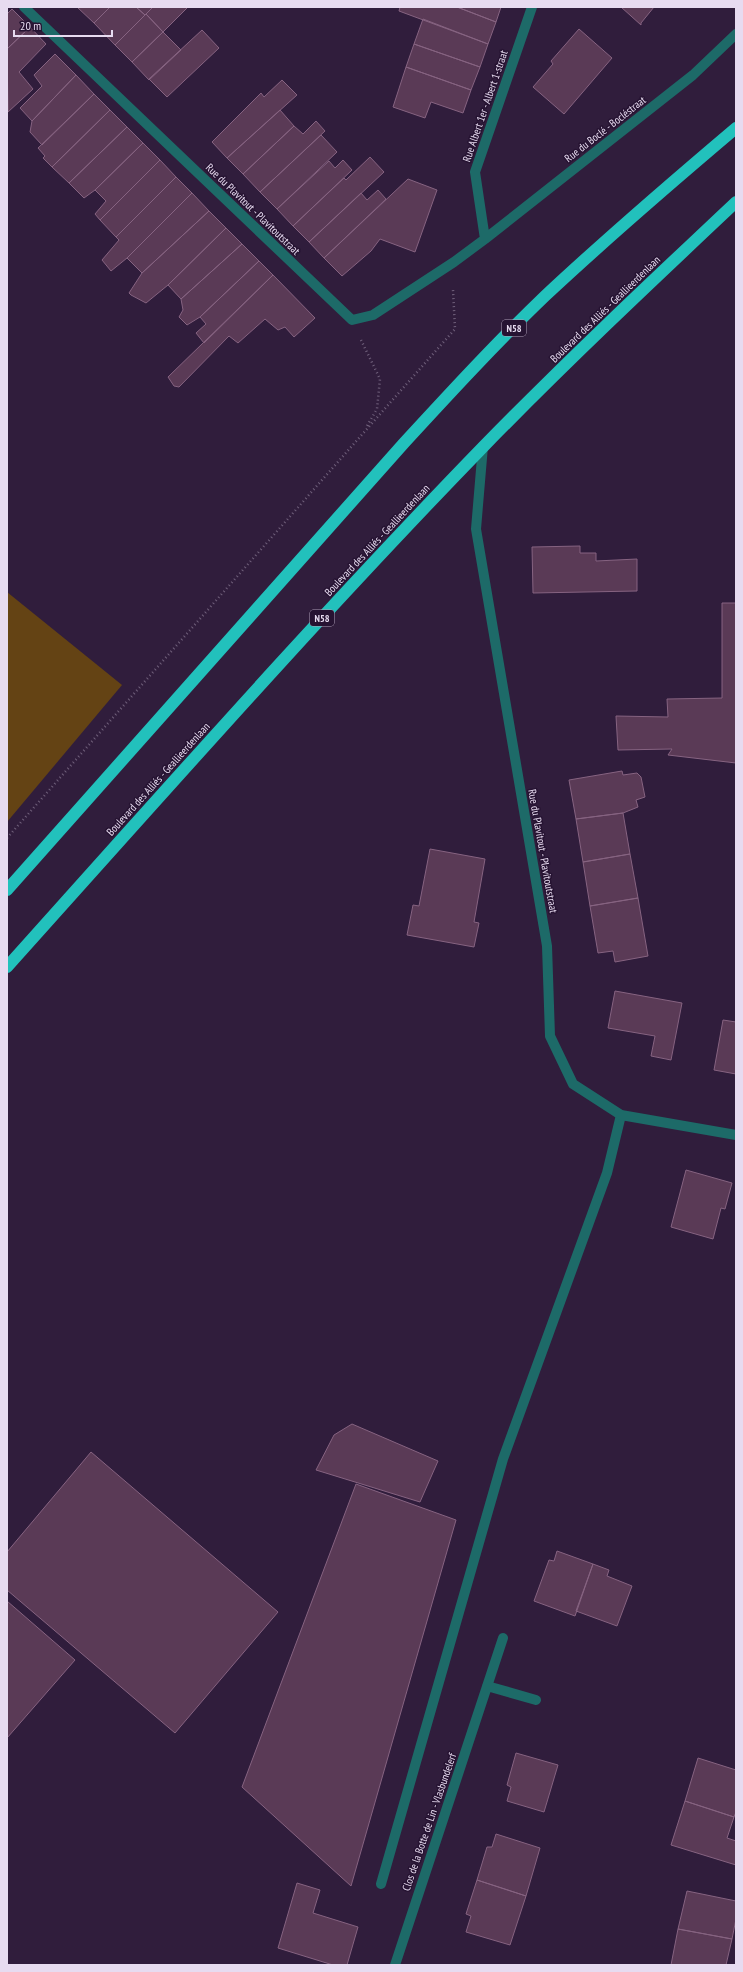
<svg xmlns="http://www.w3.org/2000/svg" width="743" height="1972" font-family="'PT Sans Narrow',sans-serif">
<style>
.green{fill:#644314}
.building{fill:#5a3a56;stroke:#866381}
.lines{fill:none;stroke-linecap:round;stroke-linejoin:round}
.path{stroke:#71617c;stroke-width:2.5;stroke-dasharray:1 3;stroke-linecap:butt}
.lane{stroke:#1d6a68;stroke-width:10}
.street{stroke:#1d6a68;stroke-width:10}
.highway{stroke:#22c1bc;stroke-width:12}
.labels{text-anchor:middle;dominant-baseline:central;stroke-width:3;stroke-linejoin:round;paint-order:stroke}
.shield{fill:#261332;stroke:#ad9fb7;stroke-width:1}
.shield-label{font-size:10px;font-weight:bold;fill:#e7dbf0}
.street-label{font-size:11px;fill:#e7dbf0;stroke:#261332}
</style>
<rect width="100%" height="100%" fill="#301d3c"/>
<path class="green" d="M7,592L122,685L7,822Z"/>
<path class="building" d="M77,7H110L94,23Z
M110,7H136L145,15L115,45L94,23Z
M136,7H153L145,15Z
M153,7H188L163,32L146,14Z
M400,7H457L496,22L488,44L399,11Z
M457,7H501L496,22Z
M621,7H654L641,23V25Z
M12,9L30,27L7,49V14Z
M146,14L163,32L132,62L115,45Z
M423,19L488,44L480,67L414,44Z
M30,27L46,44L19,72L33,89L8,112L7,49Z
M579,29L612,58L564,114L533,87L553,64L551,61Z
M202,30L219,48L167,97L149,79Z
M163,32L181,50L149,80L132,62Z
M414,44L480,67L471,90L406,67Z
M55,54L76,75L32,121L20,108L42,86L34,75Z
M406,67L471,90L463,113L431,102L425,118L393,107Z
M76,75L94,94L42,145L30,132L32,121Z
M282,80L297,95L227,158L212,142L261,93L264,97Z
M94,94L110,110L52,167L43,158L45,156L38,148Z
M110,110L127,127L69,183L52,167Z
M280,110L294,126L243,174L227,158Z
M316,121L325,131L260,192L243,174L294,126L303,134Z
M127,127L143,143L95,190L84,198L69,183Z
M321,135L337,152L277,209L260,192Z
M143,143L160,160L100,220L95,214L106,201L95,190Z
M370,157L384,172L309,242L293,226L344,178L346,180Z
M160,160L176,177L116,237L100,220Z
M343,160L352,170L293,226L277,209L329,161L335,168Z
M176,177L192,193L127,258L111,271L102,260L119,240L116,237Z
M408,179L437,190L415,252L380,239L371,251L342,276L324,258Z
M378,190L386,199L324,258L309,242L361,193L367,200Z
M192,193L209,211L142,273L127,258Z
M209,211L226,228L168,285L146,303L131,295L129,293L142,273Z
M226,228L242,244L181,299L168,285Z
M242,244L259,261L200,317L187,325L179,317L183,310L181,299Z
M259,261L273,275L204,343L196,333L206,324L200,317Z
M273,275L315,318L294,337L285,327L278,330L265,319L238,343L229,336L179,387L174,386L168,377Z
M580,546V553H596V561L637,559V591L533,593L532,547Z
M722,603H736V763L668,755L672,749L618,750L616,716L668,717L667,699L722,698Z
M622,771L623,775L637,773L641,777L645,797L636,800L638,807L623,813L576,819L569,780Z
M623,813L630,854L583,862L576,819Z
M430,849L485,859L474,922L479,923L474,947L407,935L413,905L419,906Z
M630,854L638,898L590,906L583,862Z
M638,898L648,956L615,962L613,951L598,953L590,906Z
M615,991L682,1003L671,1060L651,1056L655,1036L608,1028Z
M723,1020L736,1022V1074L714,1070Z
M686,1170L732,1183L725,1209L721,1208L713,1239L671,1227Z
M352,1424L438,1461L420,1502L316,1470L334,1435Z
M91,1452L278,1612L175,1733L7,1590V1552Z
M356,1484L456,1520L351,1886L242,1787Z
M557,1551L593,1564L575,1616L534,1601L549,1560L554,1561Z
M593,1564L609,1570L607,1576L632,1586L617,1626L576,1611Z
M7,1601L75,1660L7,1738Z
M516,1753L558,1765L544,1812L507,1801L511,1787L507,1785Z
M698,1758L736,1770V1812L734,1817L685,1801Z
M685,1801L734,1817L727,1838L736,1841V1865L671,1845Z
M496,1834L540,1848L526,1896L477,1880L487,1847H492Z
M477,1880L526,1896L510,1945L466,1932L471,1916L466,1914Z
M297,1883L320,1890L313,1913L358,1927L347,1965H333L278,1948Z
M687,1891L736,1901V1919L732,1939L678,1929Z
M678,1929L732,1939L726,1965H671Z"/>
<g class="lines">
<path class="path" d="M361,340L380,379L377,409L367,426
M7,838L455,329L453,290"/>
<path class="lane" d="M381,1884L503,1459L607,1173L621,1115"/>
<path class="street" d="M24,7L352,320L373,315L454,262L485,239L693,75L736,34
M485,239L475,172L532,7
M483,446L476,529L547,946L550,1036L573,1084L621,1115L736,1135
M487,1686L536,1700
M395,1965L503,1638"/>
<path class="highway" d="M7,890L404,443C450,393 496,343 545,296C607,238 671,183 736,128
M7,967C164,792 320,615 484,446C566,362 651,282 736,202"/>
</g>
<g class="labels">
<g class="shield">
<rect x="502" y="320" width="24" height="16" rx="3"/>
<rect x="310" y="610" width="24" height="16" rx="3"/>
</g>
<g class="shield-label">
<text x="514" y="328">N58</text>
<text x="322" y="618">N58</text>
</g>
<g class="street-label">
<text transform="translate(485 106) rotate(-71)">Rue Albert 1er - Albert 1-straat</text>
<text transform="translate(605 129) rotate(-38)">Rue du Boclé - Bocléstraat</text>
<text transform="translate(253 209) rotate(44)">Rue du Plavitout - Plavitoutstraat</text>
<text transform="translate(605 309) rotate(-44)">Boulevard des Alliés - Geallieerdenlaan</text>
<text transform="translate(377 540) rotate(-47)">Boulevard des Alliés - Geallieerdenlaan</text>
<text transform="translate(158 779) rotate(-48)">Boulevard des Alliés - Geallieerdenlaan</text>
<text transform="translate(543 851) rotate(80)">Rue du Plavitout - Plavitoutstraat</text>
<text transform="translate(429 1822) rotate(-71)">Clos de la Botte de Lin - Vlasbundelerf</text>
</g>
</g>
<rect width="743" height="1972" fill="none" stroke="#e7dbf0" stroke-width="16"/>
<path d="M14 30v6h98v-6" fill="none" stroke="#e7dbf0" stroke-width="2"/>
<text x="20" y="30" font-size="12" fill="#e7dbf0" stroke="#261332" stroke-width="3" paint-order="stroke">20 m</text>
</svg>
